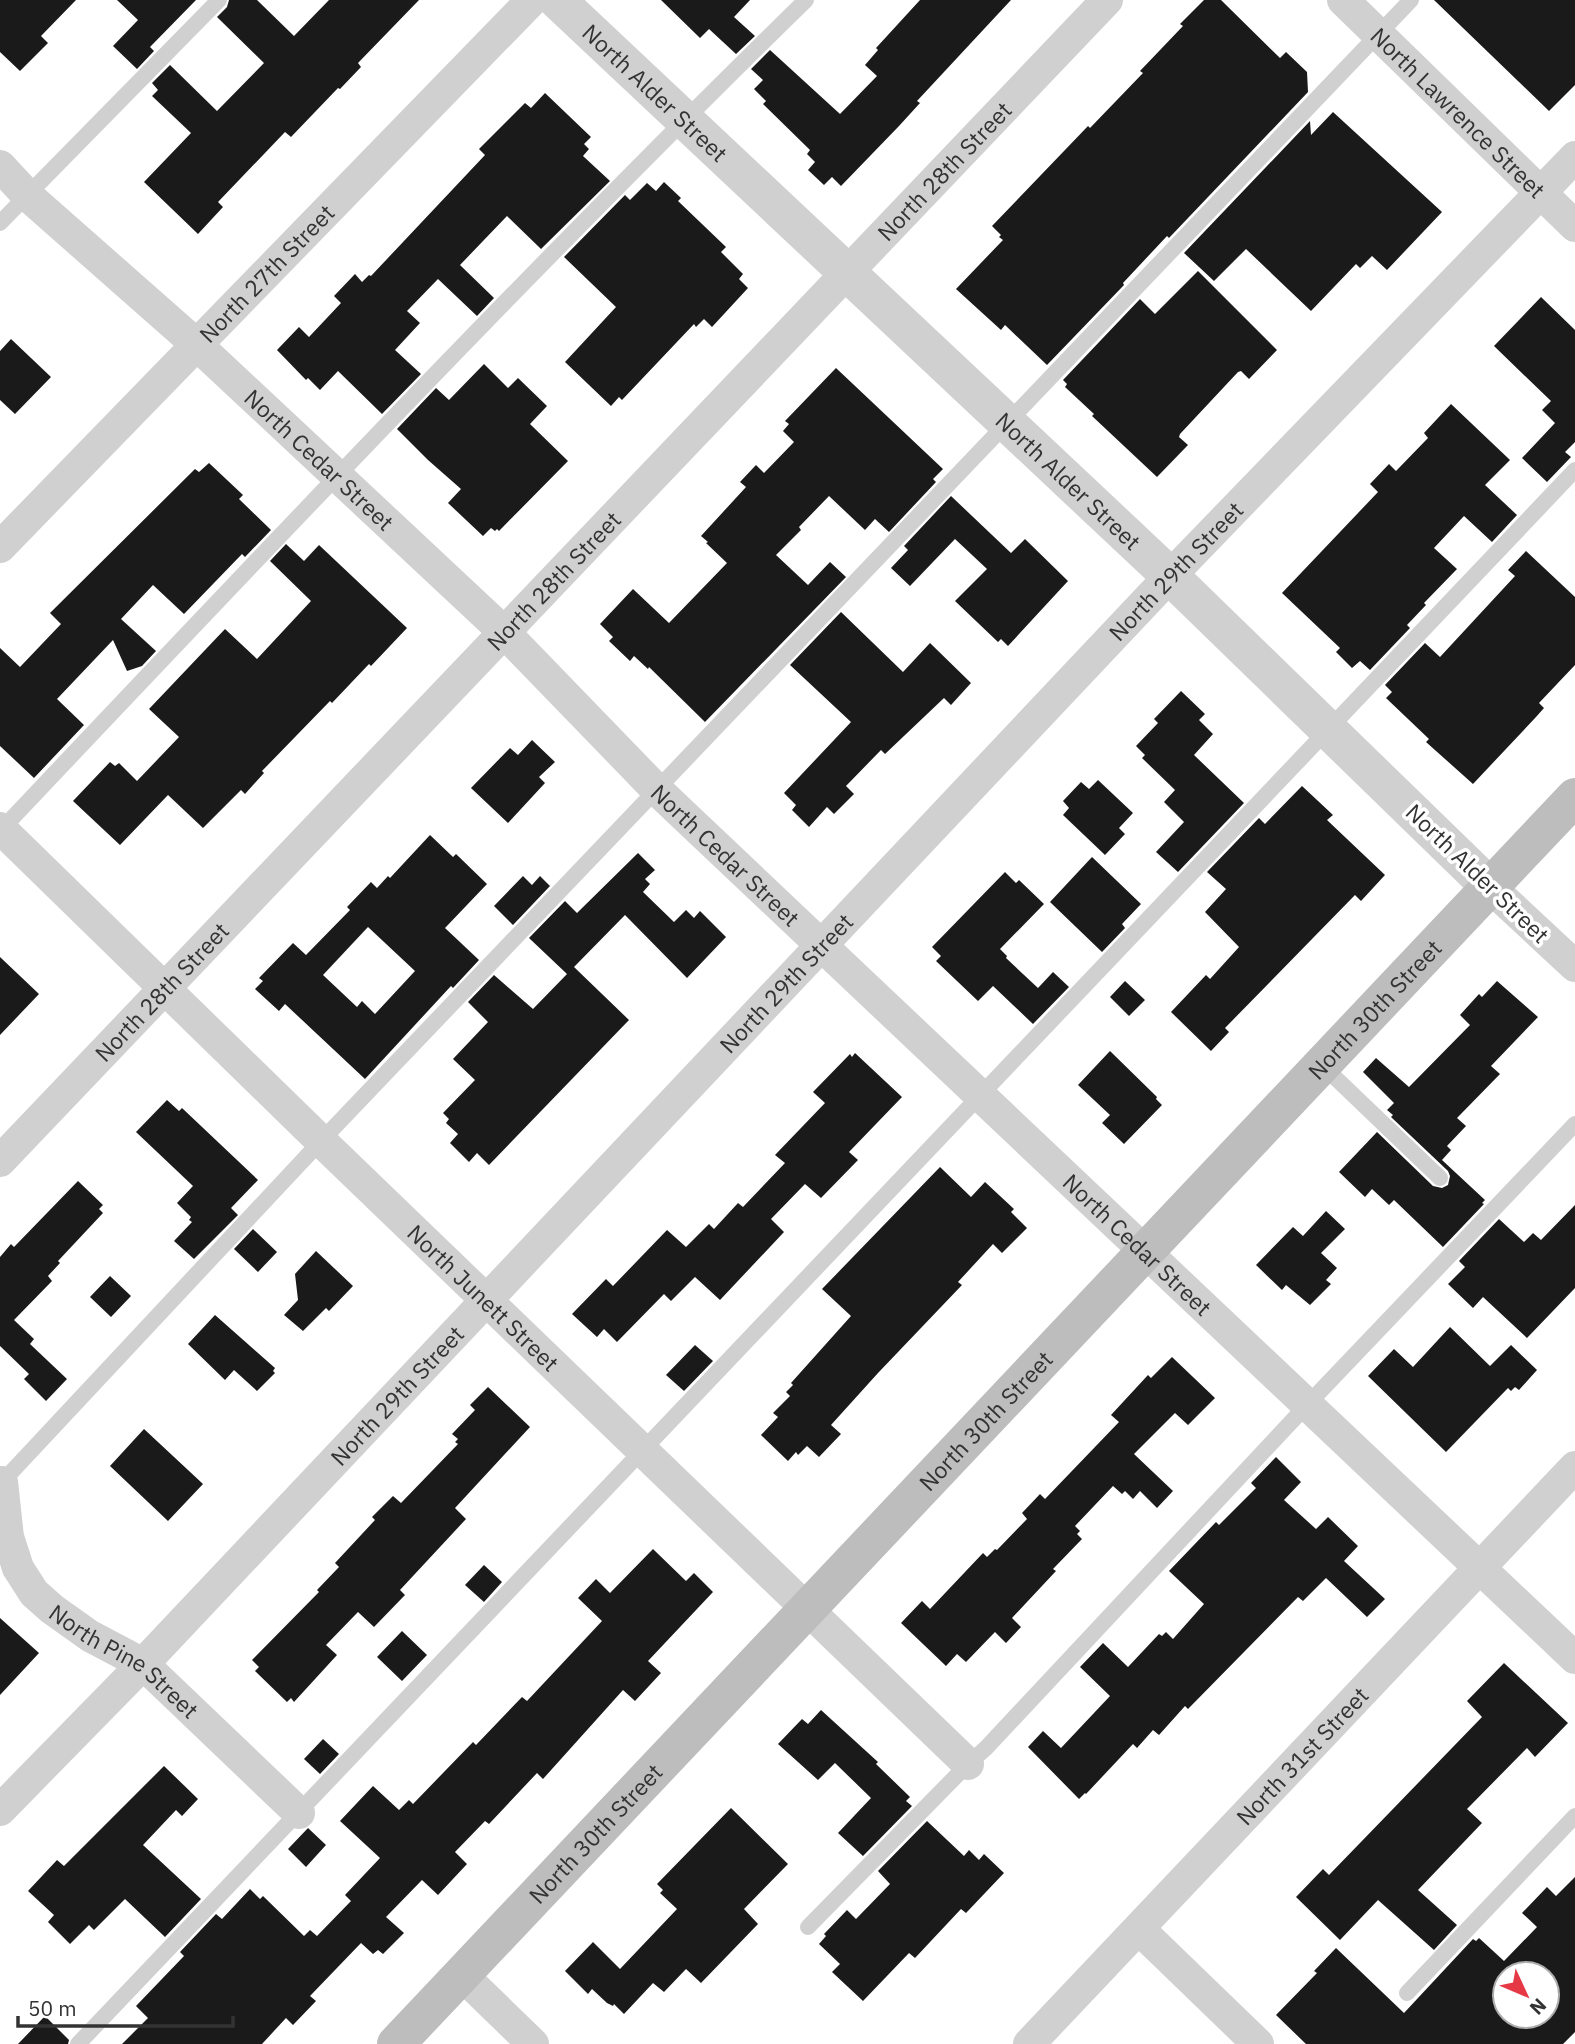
<svg xmlns="http://www.w3.org/2000/svg" width="1575" height="2044" font-family="'IBM Plex Sans',sans-serif">
<style>
.building{fill:#1a1a1a;fill-rule:evenodd}
.lines{fill:none;stroke-linecap:round;stroke-linejoin:round}
.service{stroke:#d0d0d0;stroke-width:16}
.minor{stroke:#d0d0d0;stroke-width:32}
.tertiary{stroke:#d0d0d0;stroke-width:38}
.secondary{stroke:#bdbdbd;stroke-width:38}
.labels{text-anchor:middle;dominant-baseline:central;stroke-width:7;stroke-linejoin:round;paint-order:stroke}
.street-label{font-size:23px;fill:#333;stroke:#fff}
</style>
<rect width="100%" height="100%" fill="#fff"/>
<path class="building" d="M0,0H76L41,36L48,43L20,71L0,52Z
M117,0H196L150,47L154,51L137,69L113,46L138,20Z
M229,0H257L294,36L329,0H419L358,63L361,67L340,89L338,88L291,137L285,132L218,202L223,207L198,234L144,182L191,133L152,96L158,90L152,83L170,65L217,111L264,63L217,17L227,7Z
M661,0H750L734,17L755,36L736,54L709,29L700,38Z
M920,0H1011L917,101L920,103L899,126L841,186L832,177L824,185L808,170L815,162L807,154L810,150L763,104L766,101L754,89L763,80L751,69L770,50L840,114L877,76L865,65L878,50L876,48Z
M1204,0H1221L1280,58L1286,52L1307,72L1308,92L1169,238L1167,236L1123,283L1124,285L1047,365L1005,325L1001,330L956,289L1003,240L999,237L1001,235L992,226L1088,126L1090,128L1143,73L1140,71L1183,26L1180,24Z
M1434,0H1575V85L1549,111Z
M545,93L591,137L584,144L589,149L583,156L610,181L541,249L507,216L460,265L494,298L477,316L438,279L407,311L420,323L395,350L421,374L382,414L338,371L320,390L308,378L306,380L277,350L299,327L309,337L341,303L334,296L355,274L362,282L369,275L371,276L485,155L479,149L525,103L531,108Z
M1333,112L1442,212L1387,270L1372,256L1360,268L1356,264L1311,311L1246,249L1214,281L1184,253L1310,121L1311,135Z
M664,182L681,198L678,201L726,247L721,252L743,274L739,279L748,288L712,327L704,319L696,327L694,324L622,400L619,397L611,406L565,362L616,307L564,257L625,195L630,200L647,183L656,191Z
M1198,271L1277,350L1249,379L1241,371L1238,372L1180,434L1179,437L1188,445L1157,477L1092,416L1094,414L1065,387L1067,384L1063,380L1140,299L1155,314Z
M1541,297L1575,330V442L1565,452L1571,457L1547,482L1522,458L1555,423L1542,410L1551,401L1494,346Z
M11,339L51,377L15,414L0,400V351Z
M484,364L508,388L518,378L547,406L530,424L568,461L499,531L497,529L495,531L491,528L483,536L448,503L461,489L428,460L397,429L436,388L449,400Z
M836,368L943,469L933,479L936,482L889,532L875,519L865,530L829,496L799,527L801,530L776,555L808,585L830,562L846,577L705,722L649,667L648,669L634,656L630,661L609,641L613,637L600,624L633,589L669,623L727,563L706,543L708,542L701,536L746,487L740,482L756,465L764,473L794,442L783,431L789,424L785,421Z
M1451,404L1510,460L1485,485L1517,515L1492,542L1464,516L1434,548L1457,569L1424,603L1426,605L1407,625L1410,628L1370,670L1360,661L1352,668L1336,652L1340,648L1282,593L1378,492L1370,484L1389,464L1396,471L1428,438L1424,433Z
M209,463L243,495L239,499L271,530L245,557L242,554L184,614L153,585L121,619L156,651L142,666L127,671L113,640L57,699L84,725L34,778L0,746V648L20,667L61,624L50,613L195,469L199,472Z
M951,496L1011,553L1025,539L1068,581L1008,646L1001,639L998,642L955,601L987,569L955,539L910,586L891,568L908,550L904,546Z
M286,544L304,561L319,545L407,628L371,666L369,664L332,703L330,701L262,771L264,773L245,794L241,790L203,828L168,795L120,845L73,801L110,762L115,766L119,763L137,781L179,737L149,709L225,629L257,659L311,601L270,561Z
M1526,551L1575,597V665L1539,703L1544,708L1536,717L1473,784L1426,742L1429,739L1386,698L1392,692L1385,685L1425,643L1440,657L1515,576L1508,570Z
M841,612L903,672L930,643L971,683L951,705L944,698L885,754L881,750L846,786L854,794L834,814L827,807L809,827L792,810L796,805L784,793L851,722L790,665Z
M1181,691L1205,714L1199,720L1213,734L1194,755L1244,803L1178,872L1156,852L1184,822L1164,802L1175,790L1142,758L1145,755L1136,746L1158,723L1154,719Z
M532,740L555,762L539,777L545,783L508,823L471,788L510,748L518,755Z
M1098,780L1133,813L1119,828L1125,834L1105,855L1063,815L1069,808L1063,801L1081,782L1089,789Z
M1302,786L1333,815L1327,820L1385,875L1361,901L1355,895L1225,1028L1229,1032L1211,1051L1171,1012L1206,975L1210,979L1239,947L1205,912L1226,889L1207,872L1259,818L1265,824Z
M430,835L453,857L456,854L487,884L445,928L479,960L453,988L451,986L365,1079L285,1004L279,1011L255,989L263,981L259,978L293,943L306,955L350,910L347,907L371,882L377,888L388,876L390,878ZM368,927L415,971L375,1014L362,1001L357,1007L323,975Z
M638,853L655,870L645,879L650,884L643,892L674,922L686,910L694,918L700,911L726,937L687,978L625,915L574,967L629,1020L489,1165L477,1153L469,1162L450,1143L458,1134L446,1123L449,1119L443,1113L475,1080L453,1059L488,1022L468,1002L494,975L533,1009L567,974L529,938L565,901L577,913Z
M1092,857L1141,904L1122,924L1125,928L1102,952L1050,902Z
M1005,872L1016,883L1019,880L1044,904L1000,949L1007,956L1006,958L1038,988L1053,972L1069,987L1033,1024L993,986L978,1001L936,961L941,956L932,947Z
M523,876L532,885L540,876L550,886L513,925L494,906Z
M0,957L39,994L0,1035Z
M1125,981L1145,1000L1129,1016L1110,997Z
M1497,981L1538,1017L1491,1066L1500,1074L1457,1118L1466,1126L1447,1146L1451,1150L1442,1160L1485,1200L1482,1203L1484,1204L1443,1247L1394,1200L1389,1205L1372,1189L1365,1197L1339,1172L1377,1132L1433,1186L1442,1188L1448,1185L1450,1176L1448,1171L1391,1117L1393,1115L1387,1110L1394,1103L1363,1072L1376,1058L1409,1087L1470,1025L1460,1015L1479,994L1482,997Z
M1110,1051L1157,1097L1156,1099L1162,1105L1124,1144L1102,1123L1110,1115L1078,1085Z
M855,1053L902,1097L849,1152L858,1160L821,1198L805,1184L771,1219L784,1232L720,1300L695,1277L671,1301L664,1294L617,1342L604,1329L597,1337L572,1314L606,1279L613,1286L667,1230L686,1247L709,1224L714,1229L738,1203L743,1207L785,1163L775,1155L825,1103L813,1092L850,1054L852,1057Z
M167,1100L179,1111L182,1108L258,1180L231,1208L238,1215L194,1259L174,1241L192,1222L189,1220L191,1217L177,1203L193,1186L136,1132Z
M940,1167L971,1197L985,1182L1014,1209L1011,1212L1027,1228L1002,1253L993,1244L958,1282L962,1285L878,1373L831,1425L841,1434L819,1457L807,1446L798,1455L796,1452L788,1461L761,1435L778,1417L773,1413L790,1396L786,1392L793,1385L791,1383L851,1316L822,1289Z
M78,1181L103,1205L99,1209L103,1213L58,1261L60,1263L48,1276L52,1281L14,1320L34,1339L30,1344L67,1379L46,1401L24,1379L29,1374L0,1346V1257L11,1244L14,1247Z
M1575,1205V1288L1527,1338L1483,1297L1473,1308L1448,1284L1465,1267L1459,1261L1499,1219L1524,1242L1533,1233L1541,1240Z
M1326,1211L1345,1229L1321,1253L1337,1268L1326,1280L1331,1284L1310,1305L1286,1285L1282,1290L1256,1265L1293,1227L1303,1236Z
M253,1229L277,1252L258,1272L234,1249Z
M316,1251L353,1286L329,1311L326,1308L303,1331L284,1315L298,1300L295,1274Z
M110,1276L131,1296L111,1317L90,1297Z
M215,1315L275,1368L273,1371L275,1373L257,1391L234,1370L225,1380L188,1344Z
M1450,1327L1490,1366L1511,1345L1537,1370L1519,1390L1515,1387L1511,1391L1508,1388L1446,1452L1368,1376L1394,1349L1413,1367Z
M695,1345L713,1361L684,1391L666,1375Z
M1172,1357L1215,1398L1188,1425L1175,1413L1134,1454L1173,1491L1157,1508L1140,1491L1133,1499L1125,1491L1122,1494L1113,1486L1075,1526L1080,1531L1077,1534L1082,1539L1053,1569L1056,1571L1012,1618L1021,1627L1006,1643L995,1632L966,1662L957,1654L946,1666L901,1623L922,1601L930,1609L983,1553L987,1557L995,1549L997,1550L1027,1519L1022,1513L1040,1494L1045,1499L1119,1422L1111,1415L1148,1375L1151,1378Z
M488,1387L530,1427L455,1508L466,1519L400,1590L405,1595L374,1627L358,1612L326,1645L337,1655L294,1702L291,1698L287,1702L255,1671L259,1667L252,1660L319,1592L317,1590L339,1567L335,1563L375,1520L372,1517L393,1496L401,1503L458,1444L455,1442L458,1439L452,1434L475,1410L470,1405Z
M144,1429L203,1484L168,1521L110,1466Z
M1276,1457L1301,1482L1284,1500L1316,1529L1328,1517L1358,1546L1344,1561L1385,1599L1367,1617L1326,1578L1303,1601L1298,1597L1188,1709L1185,1706L1159,1735L1153,1730L1137,1748L1133,1744L1086,1794L1085,1793L1079,1799L1028,1747L1043,1731L1061,1748L1110,1696L1080,1667L1103,1643L1128,1667L1159,1634L1162,1636L1166,1632L1173,1639L1204,1604L1169,1571L1216,1522L1219,1525L1256,1488L1251,1483Z
M653,1549L686,1581L694,1573L713,1592L648,1661L661,1673L635,1701L623,1690L543,1779L537,1773L489,1824L485,1821L455,1852L467,1864L438,1895L422,1880L386,1917L404,1933L383,1954L378,1950L373,1954L361,1943L310,1996L316,2001L293,2025L286,2018L262,2044H122L148,2018L136,2006L184,1956L180,1952L216,1914L222,1919L250,1889L260,1899L263,1896L304,1936L310,1930L317,1936L351,1901L345,1895L380,1858L340,1821L373,1786L399,1810L409,1800L413,1804L473,1742L476,1745L522,1697L527,1701L602,1621L578,1598L596,1579L610,1593Z
M484,1565L502,1582L484,1602L465,1585Z
M0,1618L39,1653L0,1695Z
M402,1631L427,1655L402,1681L377,1657Z
M1504,1663L1568,1723L1535,1757L1527,1748L1467,1809L1482,1823L1418,1890L1457,1925L1434,1950L1378,1900L1340,1940L1296,1897L1323,1869L1329,1875L1482,1717L1467,1701Z
M821,1710L878,1762L876,1764L910,1797L906,1801L912,1806L863,1856L838,1833L871,1798L835,1763L818,1780L778,1744L802,1719L808,1724Z
M323,1739L339,1754L320,1774L304,1759Z
M164,1766L198,1799L182,1816L176,1810L143,1845L201,1899L165,1937L125,1899L94,1930L89,1925L70,1944L48,1922L54,1915L28,1891L57,1860L64,1866Z
M731,1808L788,1864L744,1909L758,1924L701,1983L686,1969L664,1992L653,1983L624,2014L614,2004L613,2006L607,2003L592,1989L588,1994L565,1971L593,1942L620,1969L677,1909L660,1893L663,1890L657,1884Z
M927,1821L964,1856L969,1850L979,1860L984,1854L1004,1873L966,1913L961,1909L915,1958L909,1953L863,2001L832,1972L840,1964L819,1944L826,1936L824,1934L847,1910L856,1919L890,1884L878,1871Z
M308,1828L326,1845L306,1867L288,1849Z
M1575,1877V2032L1563,2044H1306L1276,2015L1317,1973L1314,1971L1336,1948L1404,2013L1473,1939L1476,1941L1479,1938L1504,1961L1537,1927L1522,1913L1547,1887L1556,1896ZM1505,1974H1547V2016H1505Z
M45,2016L69,2040L68,2044H18Z"/>
<g class="lines">
<path class="service" d="M0,223L219,0
M0,831C265,551 530,270 806,0
M1322,1065L1440,1178
M2,1482L321,1141L1411,0
M808,1927L968,1764L986,1748L1307,1405L1575,1124
M1407,1993L1575,1816
M78,2044L1575,470"/>
<g class="minor">
<path id="s1" d="M1343,0L1575,226"/>
<path id="s2" d="M0,166L27,195L196,344L503,631L656,789L1575,1658"/>
<path id="s3" d="M0,547L532,0"/>
<path id="s4" d="M0,828L321,1141L968,1764"/>
<path d="M1490,887L1575,966"/>
<path id="s5" d="M0,1161L1107,0"/>
<path id="s6" d="M2,1482L8,1537L18,1568L34,1593L52,1609L90,1636L143,1664L299,1813"/>
<path id="s7" d="M0,1810L143,1664L1170,576L1575,157"/>
<path d="M1139,1929L1258,2044"/>
<path d="M462,1975L533,2044"/>
<path id="s8" d="M1029,2044L1575,1467"/>
</g>
<path class="tertiary" id="s9" d="M557,0L1170,576L1490,887"/>
<path class="secondary" id="s10" d="M396,2044L1575,797"/>
</g>
<g class="labels">
<g class="street-label">
<text stroke="none"><textPath href="#s9" startOffset="135">North Alder Street</textPath></text>
<text stroke="none"><textPath href="#s1" startOffset="161">North Lawrence Street</textPath></text>
<text stroke="none"><textPath href="#s5" startOffset="1368">North 28th Street</textPath></text>
<text stroke="none"><textPath href="#s3" startOffset="382">North 27th Street</textPath></text>
<text stroke="none"><textPath href="#s2" startOffset="434">North Cedar Street</textPath></text>
<text stroke="none"><textPath href="#s9" startOffset="702">North Alder Street</textPath></text>
<text stroke="none"><textPath href="#s7" startOffset="1708">North 29th Street</textPath></text>
<text stroke="none"><textPath href="#s5" startOffset="802">North 28th Street</textPath></text>
<text stroke="none"><textPath href="#s2" startOffset="1001">North Cedar Street</textPath></text>
<text transform="translate(1478 873) rotate(44)">North Alder Street</text>
<text stroke="none"><textPath href="#s7" startOffset="1141">North 29th Street</textPath></text>
<text stroke="none"><textPath href="#s5" startOffset="234">North 28th Street</textPath></text>
<text stroke="none"><textPath href="#s10" startOffset="1424">North 30th Street</textPath></text>
<text stroke="none"><textPath href="#s2" startOffset="1568">North Cedar Street</textPath></text>
<text stroke="none"><textPath href="#s4" startOffset="674">North Junett Street</textPath></text>
<text stroke="none"><textPath href="#s7" startOffset="574">North 29th Street</textPath></text>
<text stroke="none"><textPath href="#s10" startOffset="858">North 30th Street</textPath></text>
<text stroke="none"><textPath href="#s6" startOffset="231">North Pine Street</textPath></text>
<text stroke="none"><textPath href="#s8" startOffset="397">North 31st Street</textPath></text>
<text stroke="none"><textPath href="#s10" startOffset="290">North 30th Street</textPath></text>
</g>
</g>
<g transform="translate(1526 1995) rotate(134)"><circle r="33" fill="#ffffff" stroke="#adadad" stroke-width="2"/>
<path d="M0-5L12 26L0 18L-12 26Z" fill="#e63946"/>
<text y="-10" font-size="19" font-weight="bold" text-anchor="middle" fill="#333333">N</text>
</g>
<path d="M18 2016v10h215v-10" fill="none" stroke="#333333" stroke-width="3.5"/>
<text x="28" y="2016" font-size="21" fill="#333333" stroke="#ffffff" stroke-width="5" paint-order="stroke">50 m</text>
</svg>
